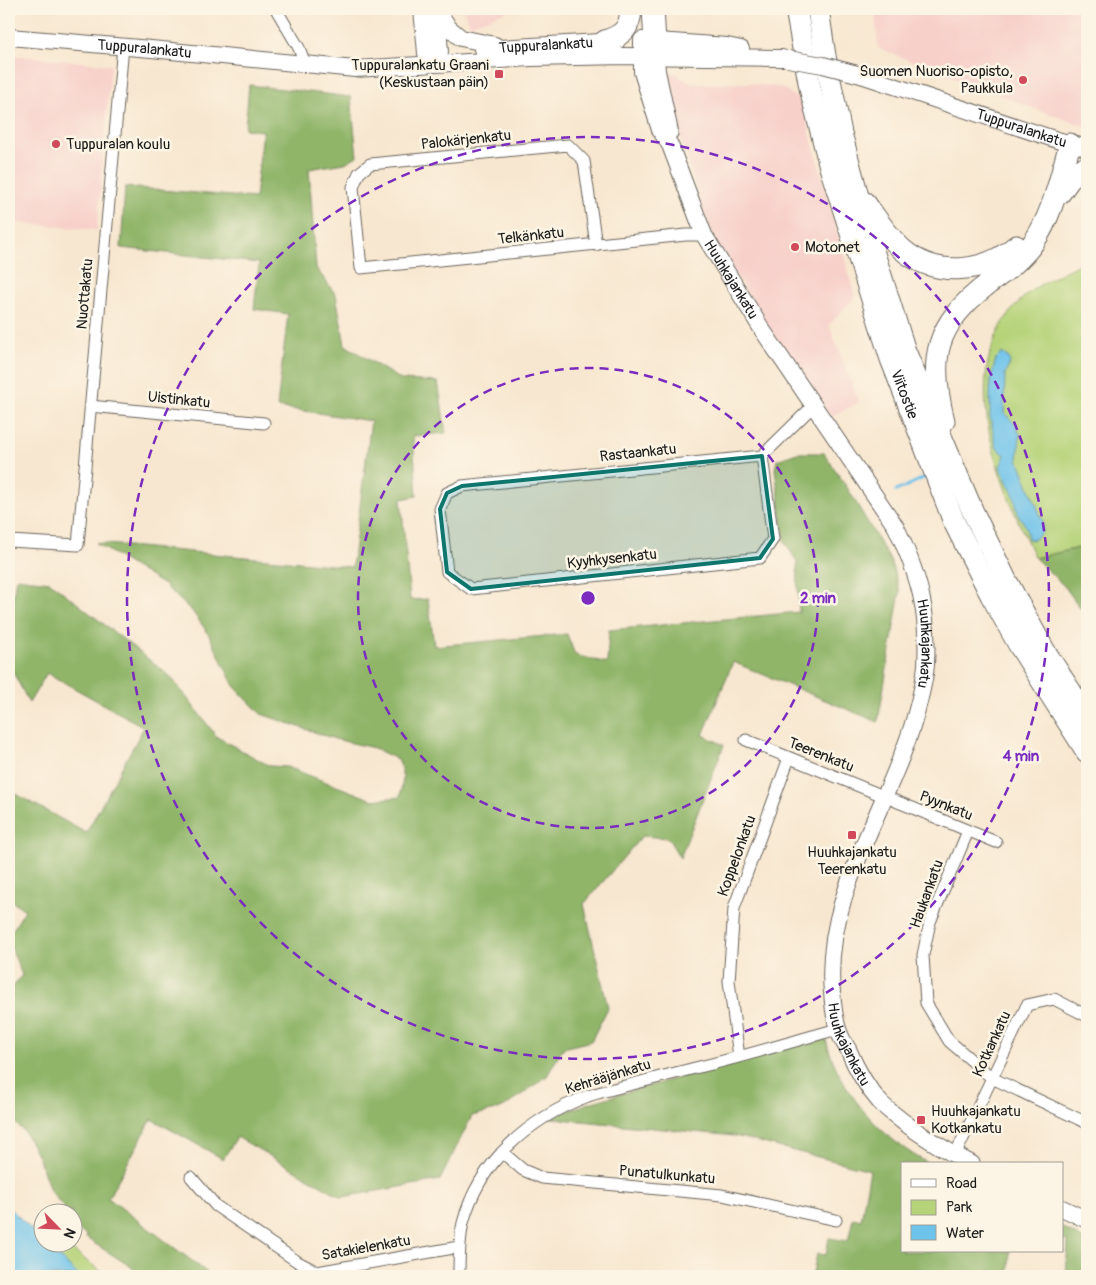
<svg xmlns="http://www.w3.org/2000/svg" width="1096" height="1285" font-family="Pangolin,sans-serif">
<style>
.built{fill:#f7d0ca}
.green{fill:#b6d379;stroke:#69784a}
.forest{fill:#90b569;stroke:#566842}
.water{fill:#6ec3ea;stroke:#457083}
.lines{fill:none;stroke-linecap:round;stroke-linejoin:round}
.stream{stroke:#6ec3ea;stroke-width:3}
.street-casing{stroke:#69635b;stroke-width:13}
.secondary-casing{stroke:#69635b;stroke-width:18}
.highway-casing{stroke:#69635b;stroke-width:23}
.street{stroke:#fff;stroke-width:11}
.secondary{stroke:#fff;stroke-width:16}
.highway{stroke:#fff;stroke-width:21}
.secondary-bridge-casing{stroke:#69635b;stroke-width:18;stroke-linecap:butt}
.secondary-bridge{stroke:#fff;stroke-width:16}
.marked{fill:#0f766e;fill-opacity:0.2;stroke:#0f766e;stroke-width:4;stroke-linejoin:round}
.ring{fill:none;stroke:#7b2cbf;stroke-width:2.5;stroke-dasharray:9 6}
.poi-dot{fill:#d1495b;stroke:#fcf5e5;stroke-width:2}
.labels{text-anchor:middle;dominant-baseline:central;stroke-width:5;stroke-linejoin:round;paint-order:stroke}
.street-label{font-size:15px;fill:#1c1c1c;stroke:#fcf5e5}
.poi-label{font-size:15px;fill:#1c1c1c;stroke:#fcf5e5;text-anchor:start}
.centre{fill:#7b2cbf;stroke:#fcf5e5;stroke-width:2.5}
.ring-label{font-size:15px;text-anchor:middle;font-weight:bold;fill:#7b2cbf;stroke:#fcf5e5;stroke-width:5;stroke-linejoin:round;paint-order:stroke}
</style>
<rect width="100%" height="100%" fill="#fcf5e5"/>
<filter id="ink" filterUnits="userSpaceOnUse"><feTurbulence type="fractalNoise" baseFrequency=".02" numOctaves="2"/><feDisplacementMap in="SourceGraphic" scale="10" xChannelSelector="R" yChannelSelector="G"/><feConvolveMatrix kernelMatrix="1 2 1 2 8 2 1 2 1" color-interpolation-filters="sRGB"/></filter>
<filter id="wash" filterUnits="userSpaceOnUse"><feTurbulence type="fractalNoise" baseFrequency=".0096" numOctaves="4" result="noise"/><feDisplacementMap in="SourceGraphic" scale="20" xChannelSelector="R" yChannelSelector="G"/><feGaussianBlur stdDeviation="1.12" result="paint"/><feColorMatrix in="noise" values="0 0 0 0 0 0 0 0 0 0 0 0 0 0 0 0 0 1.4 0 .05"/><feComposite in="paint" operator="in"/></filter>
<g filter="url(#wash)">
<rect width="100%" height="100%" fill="#f8e7d0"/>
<path class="built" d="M463,9H512L470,25Z
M875,9H1087V127L1041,111L878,48Z
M9,55L111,65L97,230L9,222Z
M677,73L681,78L694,84L750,83L783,88L801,101L855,297L829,325L859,402L831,417L778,343L715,241L699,200L668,93L666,74Z"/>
<path class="green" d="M1087,255V546L1035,558C998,480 947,360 1030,292C1042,282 1068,270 1083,262Z
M50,1243H63L107,1276H42L44,1255Z"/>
<path class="forest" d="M249,85L351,97L357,156L345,163L309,169L316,268L336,295L345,345L401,380L438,382L446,433L413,436L417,496L401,499L410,600L428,599L434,646L567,634L575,655L607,663L609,630L799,612L797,562L785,542L775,469L777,460L797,453H824L848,489L890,560L900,591L878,722L733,662L703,735L724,745L680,858L668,838L642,836L584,904L608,1008L591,1041L563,1048L547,1076L503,1108L472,1116L440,1180L342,1197L237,1137L223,1159L152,1119L108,1198L212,1276H141L130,1266L86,1238L87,1236L80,1231L73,1221L72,1212H67L50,1190L38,1156L25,1133L9,1116V992L22,975L9,942V936L25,910L9,899V790L86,833L144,727L47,673L29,703L12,670H9V626L16,578L50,582L170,676L217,737L270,766L287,767L373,800L400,797L403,779L399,760L374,748L335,739L261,714L234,686L208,633L192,611L164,585L96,543L352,567L371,421L277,407L288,314L254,309L259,263L121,248L125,187L255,198L263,131L245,129Z
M1087,546V617L1065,587L1035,558Z
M825,1036C838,1091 881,1139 930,1164H902V1251H1010L1008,1276H834L813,1273L817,1254L826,1255L829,1238L848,1241L853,1218L861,1220L870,1170L735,1136L550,1118L589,1103Z
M1062,1227L1087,1242V1276H1066L1068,1241L1062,1240Z"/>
<path class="water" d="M1002,353L1009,358L1010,363L1005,374L1004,413L1016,425L1020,435L1018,459L1043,522L1042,532L1034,540L1028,539L1026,527L1018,514L1014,496L1000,467L1005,455L996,447L990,417V381L996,359Z
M9,1207L42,1240V1242L45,1243L79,1276H9Z"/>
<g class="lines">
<path class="stream" d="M896,491L926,477"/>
</g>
</g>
<g filter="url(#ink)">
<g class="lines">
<g class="street-casing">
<path id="street" d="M276,9L299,48L305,64
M596,245L584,161L568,145L370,164L359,173L353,187L361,268L686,235H704
M90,406L264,423
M762,456L773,539L760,558L471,589L447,572L440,509L447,493L462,486L762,456L814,405
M9,541L78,545L123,46
M746,740L996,842
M968,831L930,922L923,955L926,1003L949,1041L992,1078L1087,1123
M739,1057L729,981L734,908L789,758
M502,1152L523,1170L542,1178L722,1195L836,1220
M955,1155L1027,1005L1054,999L1087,1016
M191,1177L216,1206L298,1262L317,1272L459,1247
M459,1276C459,1259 459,1241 463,1223C479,1161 530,1118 588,1096C600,1092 613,1089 625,1086C648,1080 672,1074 695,1068C743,1057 790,1042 838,1029"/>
</g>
<g class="secondary-casing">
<g id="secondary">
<path d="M422,9L426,53L429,60L434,63"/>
<path d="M437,9L449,28L461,38L495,45"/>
<path id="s1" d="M9,37L151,49L355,69L531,58L624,56L782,58"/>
<path id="s2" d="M642,40V72L660,130L670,145L704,235L763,331L896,527C919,576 929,610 926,665C924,686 918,707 912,727C885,813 823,899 832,992C833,1004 834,1017 838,1029C840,1036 844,1043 848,1049C856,1068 865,1085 879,1101C883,1106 890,1111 896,1116C919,1135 945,1150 972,1164"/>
<path d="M644,40L727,46L741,49"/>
<path d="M655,46L657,71L670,132"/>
<path id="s3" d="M482,49L617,41"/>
<path d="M434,63L440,52L437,12"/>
<path id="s4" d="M861,75L1057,140L1087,148"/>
<path d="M1062,1208L1087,1220"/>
</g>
</g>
<g class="highway-casing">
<g id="highway">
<path d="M653,9L655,42"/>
<path id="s5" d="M796,9L810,88L830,167L891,359L954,522L991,595L1019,645L1087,752"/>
<path d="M818,9L825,56L841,133L870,241L905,351L973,512L1006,580L1044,650L1087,717"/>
<path d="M605,41C623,35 630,29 631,9"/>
<path d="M1060,193L1075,172L1087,167"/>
<path d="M865,203C877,219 888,237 903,250C936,278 985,273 1016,246"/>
<path d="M944,421C928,357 935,324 988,284C1004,272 1021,260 1033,243C1053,215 1060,177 1070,144"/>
</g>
</g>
<use href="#street" class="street"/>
<use href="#secondary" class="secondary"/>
<use href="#highway" class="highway"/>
<g class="secondary-bridge-casing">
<path id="secondary-bridge" d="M788,59L823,65L861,75"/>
</g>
<use href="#secondary-bridge" class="secondary-bridge"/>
</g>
</g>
<path class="marked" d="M762,456L773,539L760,558L471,589L447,572L440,509L447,493L462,486Z"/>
<g class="ring">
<circle cx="588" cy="598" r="230"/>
<circle cx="588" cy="598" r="461"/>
</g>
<g class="poi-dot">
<rect x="494" y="69" width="10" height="10" rx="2.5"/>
<circle cx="1023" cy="80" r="5"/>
<circle cx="56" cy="144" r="5"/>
<circle cx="795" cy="247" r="5"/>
<rect x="847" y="830" width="10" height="10" rx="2.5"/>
<rect x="916" y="1115" width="10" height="10" rx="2.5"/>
</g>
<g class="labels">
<g class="street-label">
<text stroke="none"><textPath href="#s3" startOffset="64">Tuppuralankatu</textPath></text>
<text stroke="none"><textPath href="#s1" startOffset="136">Tuppuralankatu</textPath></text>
<text stroke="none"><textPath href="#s4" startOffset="169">Tuppuralankatu</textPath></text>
<text transform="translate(466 140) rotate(-6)">Palokärjenkatu</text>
<text transform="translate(531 236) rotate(-6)">Telkänkatu</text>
<text stroke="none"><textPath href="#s2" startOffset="259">Huuhkajankatu</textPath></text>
<text transform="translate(85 294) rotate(-85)">Nuottakatu</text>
<text stroke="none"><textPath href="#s5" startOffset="401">Viitostie</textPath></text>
<text transform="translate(179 400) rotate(6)">Uistinkatu</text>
<text transform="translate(638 453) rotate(-6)">Rastaankatu</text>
<text transform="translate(612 559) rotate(-6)">Kyyhkysenkatu</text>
<text stroke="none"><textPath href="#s2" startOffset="678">Huuhkajankatu</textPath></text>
<text transform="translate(821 755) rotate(22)">Teerenkatu</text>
<text transform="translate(946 806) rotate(22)">Pyynkatu</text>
<text transform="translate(737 856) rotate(-70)">Koppelonkatu</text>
<text transform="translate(927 894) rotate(-70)">Haukankatu</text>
<text stroke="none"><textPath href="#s2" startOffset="1098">Huuhkajankatu</textPath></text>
<text transform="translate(992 1044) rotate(-65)">Kotkankatu</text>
<text transform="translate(608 1077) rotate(-17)">Kehrääjänkatu</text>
<text transform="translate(667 1175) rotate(5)">Punatulkunkatu</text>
<text transform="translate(366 1248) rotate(-10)">Satakielenkatu</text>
</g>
<g class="poi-label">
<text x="489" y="65" text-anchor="end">Tuppuralankatu Graani<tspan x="489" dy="17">(Keskustaan päin)</tspan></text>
<text x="1013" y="71" text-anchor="end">Suomen Nuoriso-opisto,<tspan x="1013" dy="17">Paukkula</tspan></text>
<text x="66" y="144">Tuppuralan koulu</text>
<text x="805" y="247">Motonet</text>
<text x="852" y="852" text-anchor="middle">Huuhkajankatu<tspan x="852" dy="17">Teerenkatu</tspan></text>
<text x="931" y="1111">Huuhkajankatu<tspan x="931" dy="17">Kotkankatu</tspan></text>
</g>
</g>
<circle cx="588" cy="598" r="8" class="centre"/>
<g class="ring-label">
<text x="818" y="603">2 min</text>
<text x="1021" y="761">4 min</text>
</g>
<rect width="1096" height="1285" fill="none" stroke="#fcf5e5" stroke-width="30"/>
<rect x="901" y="1162" width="162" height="90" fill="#fcf5e5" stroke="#a29e95"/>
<rect x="911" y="1179" width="25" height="8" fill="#ffffff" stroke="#a29e95"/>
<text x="946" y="1188" font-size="15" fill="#1c1c1c">Road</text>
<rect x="911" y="1200" width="25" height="15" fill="#b6d379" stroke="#a29e95"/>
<text x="946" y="1212" font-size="15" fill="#1c1c1c">Park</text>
<rect x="911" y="1225" width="25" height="15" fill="#6ec3ea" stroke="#a29e95"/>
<text x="946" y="1238" font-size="15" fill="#1c1c1c">Water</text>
<g transform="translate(58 1228) rotate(114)"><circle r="24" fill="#fcf5e5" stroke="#a29e95"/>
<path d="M0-4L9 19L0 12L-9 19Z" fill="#d1495b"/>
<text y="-8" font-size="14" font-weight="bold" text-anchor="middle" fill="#1c1c1c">N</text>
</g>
</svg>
